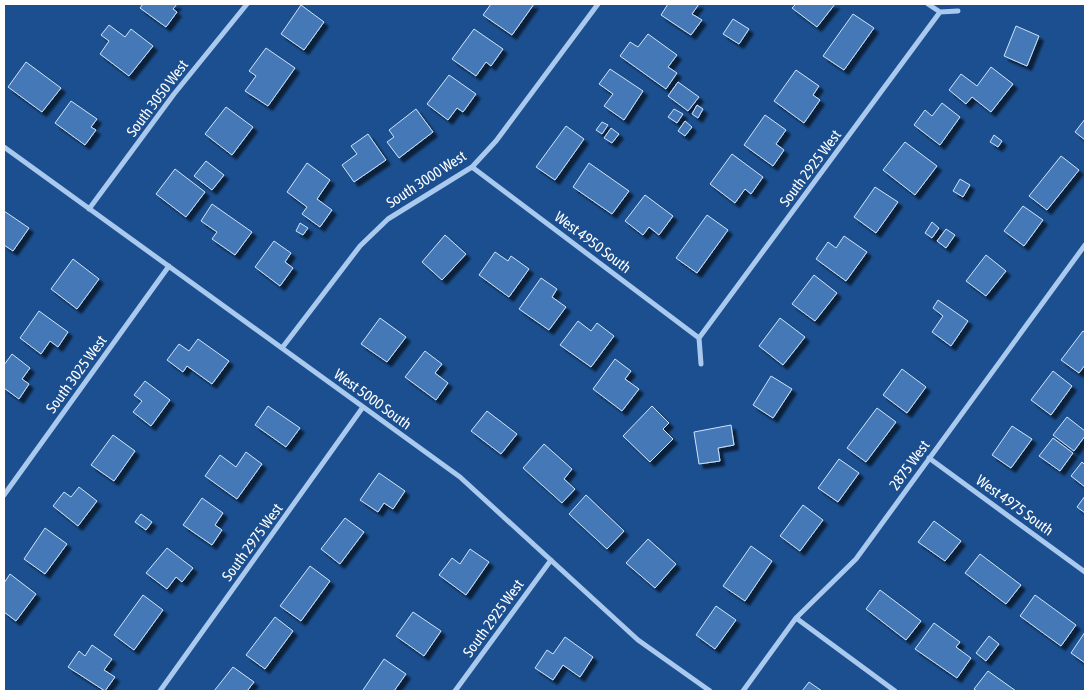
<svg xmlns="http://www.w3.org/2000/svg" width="1089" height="695" font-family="'Asap Condensed',sans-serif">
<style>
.building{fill:#4478b7;stroke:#cfe3fa;filter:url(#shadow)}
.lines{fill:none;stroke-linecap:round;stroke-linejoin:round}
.minor{stroke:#a9c9ee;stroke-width:5}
.labels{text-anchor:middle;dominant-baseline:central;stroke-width:4.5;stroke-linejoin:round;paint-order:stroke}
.street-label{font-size:15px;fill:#fff;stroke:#1b4f8f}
</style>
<defs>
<filter id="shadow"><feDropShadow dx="4.5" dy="4.5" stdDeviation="1" flood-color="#0009"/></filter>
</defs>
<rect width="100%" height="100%" fill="#1b4f8f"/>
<path class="building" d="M143,4H177L173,9L177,12L166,27L140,8Z
M491,4H534L512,35L483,15Z
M668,4H699L692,14L702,20L691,35L661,15Z
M796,4H835L817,27L792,8Z
M301,5L324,22L304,50L281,34Z
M853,14L874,28L844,70L823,56Z
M733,19L749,29L739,44L723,34Z
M109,25L125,37L131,29L153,46L129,76L100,54L109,41L101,35Z
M1016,26L1039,36L1027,66L1004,56Z
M474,29L503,49L491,66L486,62L476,76L452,59Z
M648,34L677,55L668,67L677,73L666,89L620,56L630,42L638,47Z
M266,48L295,68L268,106L245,91L256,76L249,71Z
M26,62L61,88L42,112L8,87Z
M991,67L1013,84L991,112L972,97L966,104L949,90L961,74L977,86Z
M610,69L643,91L624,120L604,106L613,94L599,84Z
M796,70L819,86L813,95L820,100L804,123L774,101Z
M449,75L476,94L463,112L457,108L448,120L427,104Z
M678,82L699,97L688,111L668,96Z
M71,101L97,119L91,127L96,130L85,145L55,123Z
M942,103L960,117L940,145L914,125L925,110L932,116Z
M697,105L703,109L698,118L692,114Z
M226,107L253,127L232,155L205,134Z
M416,109L433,132L399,158L387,142L394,137L389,130Z
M674,109L683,114L677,123L668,117Z
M765,115L786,130L776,144L784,150L773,166L744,145Z
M1085,119V140L1075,132Z
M685,121L692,127L685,136L678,131Z
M602,122L608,125L602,134L596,130Z
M566,126L584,139L555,180L536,167Z
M611,128L619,134L612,143L604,138Z
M368,134L386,160L354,182L342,165L357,154L351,146Z
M994,135L1002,141L998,147L990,142Z
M905,142L937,166L915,195L883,170Z
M732,154L763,177L751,194L745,189L735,203L710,184Z
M1061,156L1079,170L1047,210L1029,196Z
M206,161L224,175L212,190L194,176Z
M307,163L330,180L317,199L332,210L320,227L302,214L307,207L287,192Z
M589,163L629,191L612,214L573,187Z
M175,169L205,192L186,217L156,194Z
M960,179L970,185L963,197L953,191Z
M875,187L898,202L876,233L854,217Z
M645,195L673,216L659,235L649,227L643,235L625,221Z
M212,204L252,232L235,255L212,239L217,232L201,221Z
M1023,206L1043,220L1024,246L1004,231Z
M4,211L29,228L13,251L4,245Z
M707,215L728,230L697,273L676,258Z
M932,222L939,228L932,238L925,233Z
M300,223L308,228L303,235L296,231Z
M946,229L955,235L946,248L937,241Z
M445,235L466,254L442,280L422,262Z
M844,236L867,252L846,281L816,259L828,242L836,248Z
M274,241L291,253L285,262L293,268L280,286L255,267Z
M495,252L508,261L511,256L529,269L509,297L479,275Z
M986,255L1006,271L986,296L966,281Z
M73,259L99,279L77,309L51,289Z
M814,275L837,293L815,321L792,304Z
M541,278L557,289L552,297L566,307L549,330L519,309Z
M938,300L968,321L951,346L932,332L943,316L933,308Z
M39,311L68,332L58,347L50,341L41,354L20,338Z
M380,318L406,337L387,362L361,344Z
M780,318L805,337L783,365L759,346Z
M578,321L591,331L597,323L614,336L591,367L560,345Z
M1083,331L1085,332V365L1079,373L1061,360Z
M198,339L229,361L212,384L187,366L183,372L167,360L179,344L189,351Z
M425,351L442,364L435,373L448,383L436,400L405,377Z
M12,354L30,368L22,379L29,384L19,399L4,388V365Z
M615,359L631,371L625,379L639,389L622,411L593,389Z
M902,369L926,387L907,413L883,395Z
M1053,371L1072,386L1051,415L1031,400Z
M771,376L792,389L773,418L753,405Z
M145,381L170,400L151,426L133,412L142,401L134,395Z
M268,406L300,428L286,447L255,425Z
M652,406L669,423L663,429L673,439L650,462L623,436Z
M877,408L896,422L866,462L847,448Z
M487,411L517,434L501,454L471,431Z
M1067,417L1085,431V436L1074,451L1053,435Z
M731,425L734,445L718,448L720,461L699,464L694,432Z
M1012,426L1032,439L1011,468L992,455Z
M113,435L135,451L114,481L91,465Z
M1053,438L1073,453L1060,471L1039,456Z
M544,444L572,469L564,479L575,489L562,503L523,468Z
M246,452L262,464L237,499L205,476L220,455L236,467Z
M839,459L859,473L838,502L818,488Z
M1082,462L1085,465V487L1071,476Z
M379,473L405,491L393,509L384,503L378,512L360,500Z
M79,487L97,501L78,526L53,506L64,492L71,497Z
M586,495L624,531L607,549L569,514Z
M1085,496V513L1077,507Z
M202,498L223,513L215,525L222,530L212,545L183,525Z
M803,505L823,520L800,551L780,536Z
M141,514L152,522L146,530L135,522Z
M345,518L364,532L340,564L321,549Z
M934,521L961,541L945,561L918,542Z
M45,528L67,544L45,574L24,559Z
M648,539L676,564L655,588L626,563Z
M751,546L772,561L745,601L723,586Z
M167,548L193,568L182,582L176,577L167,589L146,573Z
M470,549L489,562L466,595L439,575L452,558L460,564Z
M980,554L1021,585L1006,604L965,573Z
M310,566L330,581L301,621L280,606Z
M10,574L36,594L16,621L4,612V583Z
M880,590L921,621L906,640L866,609Z
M143,595L163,610L134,650L114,635Z
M1035,595L1076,625L1061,646L1020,616Z
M716,606L736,620L715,649L696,635Z
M413,612L441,631L424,656L396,636Z
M275,617L293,631L265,669L246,655Z
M934,623L960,642L956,647L971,658L957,678L915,649Z
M1085,632V663L1071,653Z
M989,636L999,644L986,661L976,653Z
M565,637L593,657L580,677L563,665L553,680L535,668L547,650L553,654Z
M92,645L112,659L104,670L115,677L105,691L68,667L79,651L85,656Z
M384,659L406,674L394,691H364L363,690Z
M233,667L254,682L247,691H214Z
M988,671L1016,691H977L974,689Z
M809,682L822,691H802Z"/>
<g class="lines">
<path class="minor" d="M928,4L940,12
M940,12L958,11
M4,147L460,477L638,640L710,691
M472,167L699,338
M89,209L174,94L247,4
M699,338L940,12
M699,338L701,364
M282,348L360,246L388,219L472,167L496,141L598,4
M929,458L1085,572
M4,495L169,266
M796,618L895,691
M160,691L363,407
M455,691L551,560
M743,691L796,618L856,559L1085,245"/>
</g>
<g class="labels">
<g class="street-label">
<text transform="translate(157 98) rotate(-53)">South 3050 West</text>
<text transform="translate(810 168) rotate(-53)">South 2925 West</text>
<text transform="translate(426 179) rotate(-33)">South 3000 West</text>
<text transform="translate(593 242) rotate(37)">West 4950 South</text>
<text transform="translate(76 374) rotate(-54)">South 3025 West</text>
<text transform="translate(373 399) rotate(36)">West 5000 South</text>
<text transform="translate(909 465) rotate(-54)">2875 West</text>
<text transform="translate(1015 505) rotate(36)">West 4975 South</text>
<text transform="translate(252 542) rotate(-54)">South 2975 West</text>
<text transform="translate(493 618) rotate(-54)">South 2925 West</text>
</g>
</g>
<rect width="1089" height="695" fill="none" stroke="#ffffff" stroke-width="10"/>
</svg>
